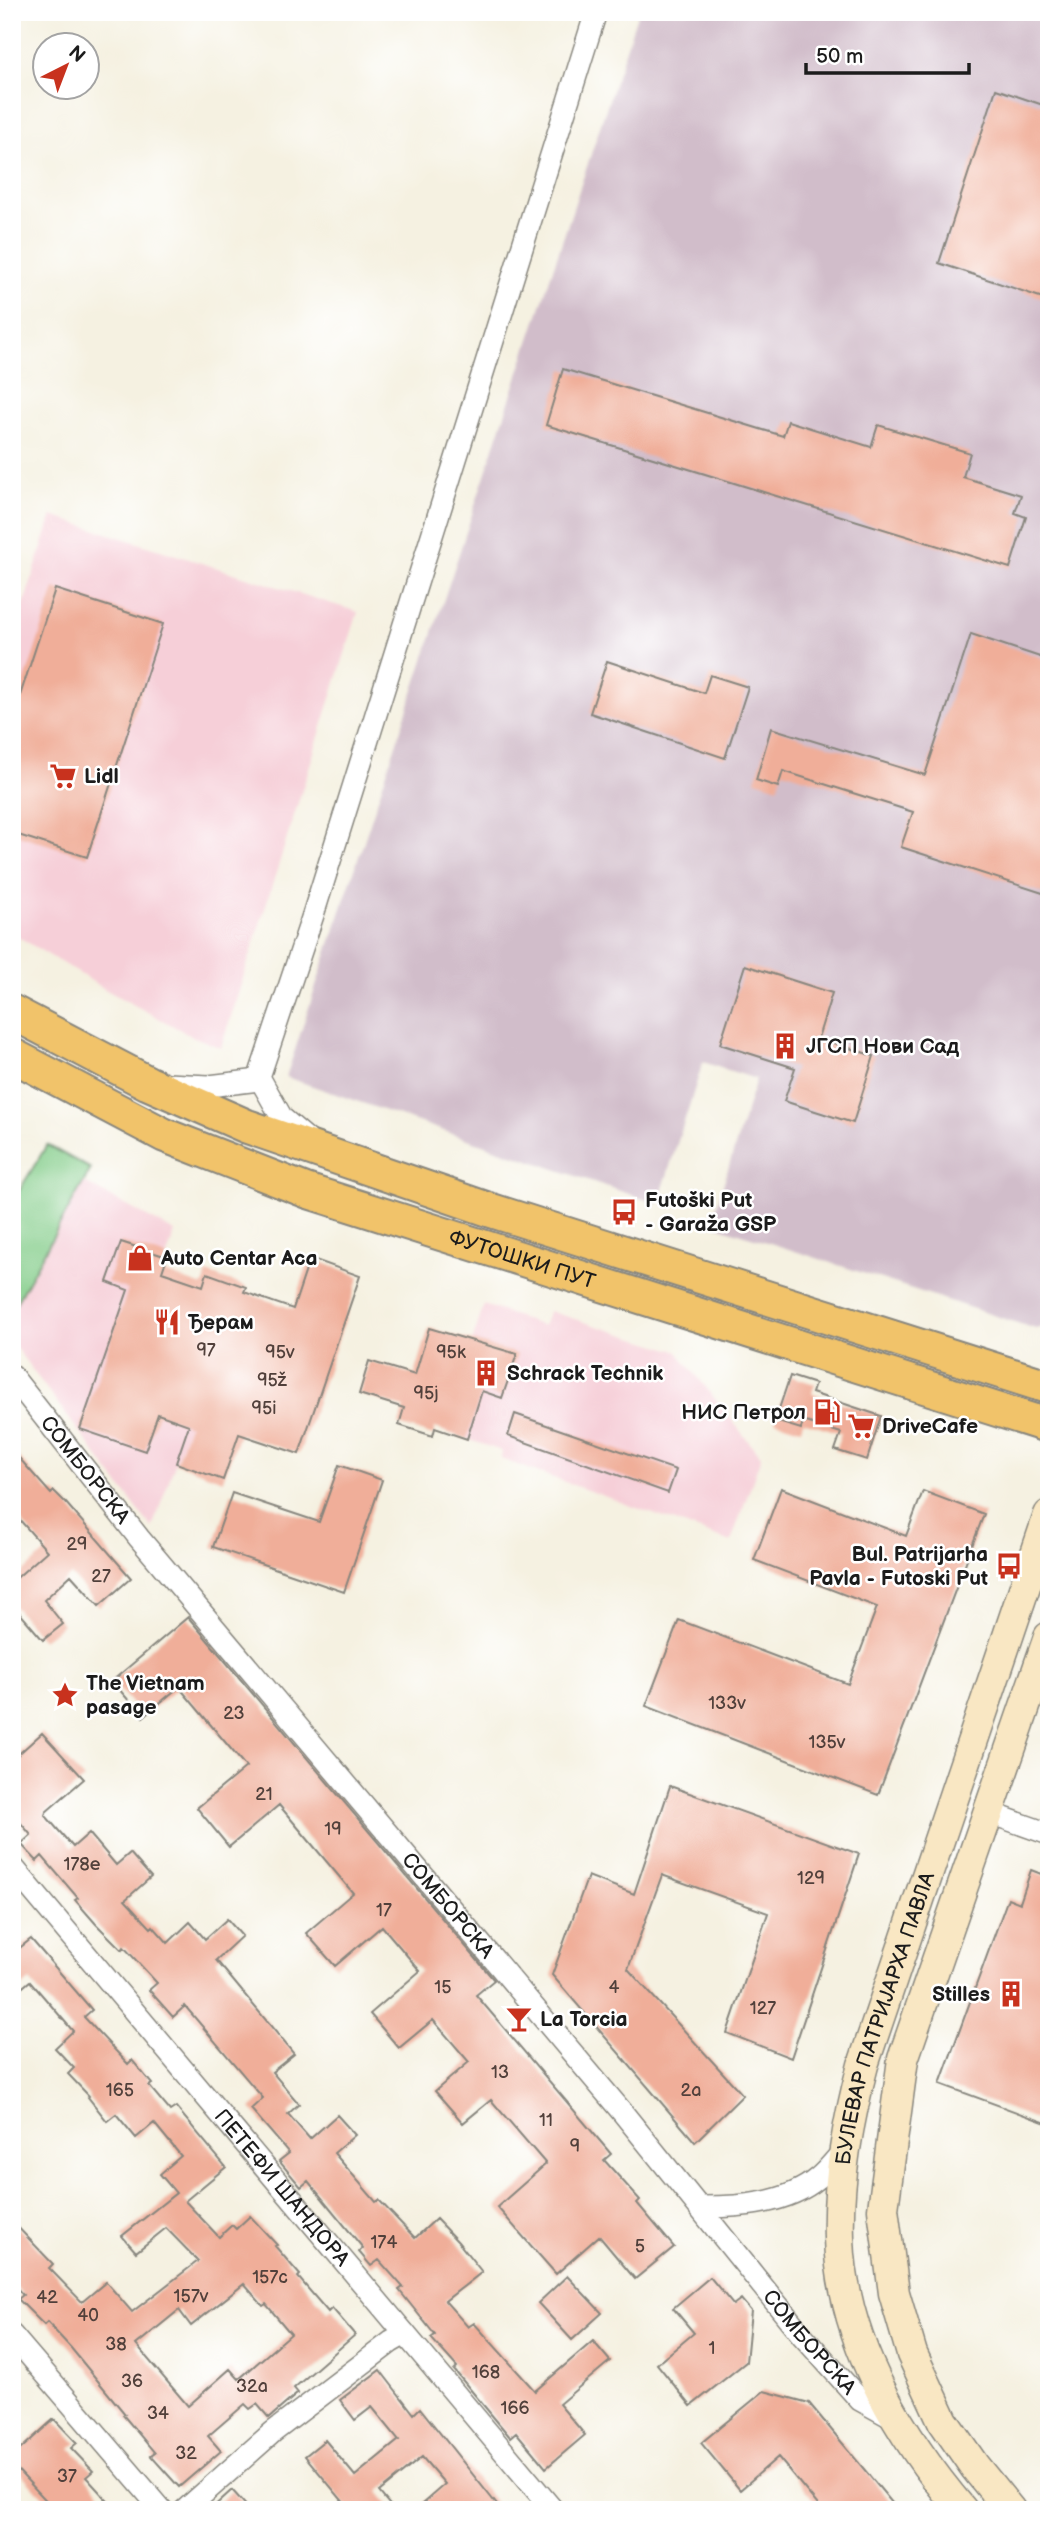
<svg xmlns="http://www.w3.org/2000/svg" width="1061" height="2522" font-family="'Balsamiq Sans',sans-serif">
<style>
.built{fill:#f6cfd8}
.industrial{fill:#d1bdca}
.green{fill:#82cc88;stroke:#4f7452;stroke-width:2}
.building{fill:#f0ae99;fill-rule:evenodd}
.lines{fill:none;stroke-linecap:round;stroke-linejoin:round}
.street-casing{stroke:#88867e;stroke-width:24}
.secondary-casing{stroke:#88867e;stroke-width:33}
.primary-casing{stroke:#88867e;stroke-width:37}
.street{stroke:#fff;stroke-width:21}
.secondary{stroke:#f9e7c3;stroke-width:30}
.primary{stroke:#f1c36a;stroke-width:33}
.labels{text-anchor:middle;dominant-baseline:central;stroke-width:5;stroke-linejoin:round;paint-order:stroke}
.number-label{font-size:18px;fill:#51403b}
.poi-label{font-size:21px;font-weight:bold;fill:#1c1c1c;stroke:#fff;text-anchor:start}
.street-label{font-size:21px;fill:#1c1c1c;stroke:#fff}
</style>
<rect width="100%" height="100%" fill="#fff"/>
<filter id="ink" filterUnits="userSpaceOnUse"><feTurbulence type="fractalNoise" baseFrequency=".0143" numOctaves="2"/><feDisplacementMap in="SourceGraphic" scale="14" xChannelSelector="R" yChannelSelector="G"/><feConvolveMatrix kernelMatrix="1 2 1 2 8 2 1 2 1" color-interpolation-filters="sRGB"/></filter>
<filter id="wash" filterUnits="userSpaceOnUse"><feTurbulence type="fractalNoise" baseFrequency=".00686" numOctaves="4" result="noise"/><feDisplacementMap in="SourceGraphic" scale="28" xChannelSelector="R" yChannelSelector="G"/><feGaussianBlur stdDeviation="1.57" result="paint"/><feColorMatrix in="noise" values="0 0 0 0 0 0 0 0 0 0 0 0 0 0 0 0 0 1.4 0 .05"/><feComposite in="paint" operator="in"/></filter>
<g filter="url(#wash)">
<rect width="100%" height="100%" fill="#f5f1e1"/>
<path class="built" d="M52,516L358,612L221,1048L192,1036L108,991L12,933V641Z
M83,1182L175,1232L132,1358L189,1425L152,1528L12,1343V1310Z
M484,1305L543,1326L549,1311L677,1351L761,1457L731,1542L501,1459L502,1451L443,1431Z"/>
<path class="industrial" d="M638,12H1049V1324L1036,1329L711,1224L756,1079L703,1062L658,1204L286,1077Z"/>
<path class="green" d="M47,1145L91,1169L12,1310V1202Z"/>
<g id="blocks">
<path class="building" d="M996,89L1049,107V300L939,263Z
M563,369L783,436L788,421L871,447L878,425L970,453L963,477L1021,495L1015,513L1026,517L1010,568L546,425Z
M55,589L163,624L87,857L12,833V720Z
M971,634L1049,660V895L901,847L913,812L783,771L778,787L756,780L771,728L925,775Z
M607,661L704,693L710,675L748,687L725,758L590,713Z
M745,965L832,993L818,1038L874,1056L853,1123L784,1101L795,1068L720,1044Z
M121,1242L167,1257L162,1272L203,1286L207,1273L246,1287L244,1292L293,1309L310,1258L360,1276L299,1454L239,1434L223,1480L176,1463L189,1425L158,1414L145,1451L80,1429L128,1290L107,1282Z
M429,1328L517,1354L502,1398L482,1391L467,1439L435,1428L433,1436L399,1425L404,1408L359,1394L369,1361L415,1375Z
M790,1376L815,1384L812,1393L881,1416L867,1460L835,1450L841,1433L803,1421L801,1429L775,1421Z
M515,1414L676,1470L668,1493L508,1436Z
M12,1450L51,1494L54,1491L66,1503L131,1578L99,1606L71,1575L44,1600L63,1624L43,1640L12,1604V1582L47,1551L12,1511Z
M339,1465L382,1480L344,1592L213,1547L232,1493L319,1522Z
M781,1488L906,1536L923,1491L984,1514L878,1795L646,1706L679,1620L848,1684L877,1607L754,1560Z
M188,1617L494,1980L476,1995L611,2154L604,2160L640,2200L637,2203L674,2247L635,2279L599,2236L556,2274L497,2207L546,2164L491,2100L463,2123L435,2091L469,2062L433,2020L399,2048L370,2014L420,1971L382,1926L335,1966L306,1933L353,1893L279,1805L229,1847L197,1808L246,1767L179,1687L143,1717L112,1681Z
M42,1733L84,1779L46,1812L45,1815L73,1847L89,1833L116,1865L130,1853L151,1877L125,1900L151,1928L153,1926L168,1943L190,1922L205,1939L227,1919L242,1936L216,1960L294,2054L272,2072L299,2104L288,2114L310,2139L337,2115L355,2135L334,2153L376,2202L379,2200L415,2238L436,2219L458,2242L482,2272L445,2301L468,2327L474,2323L535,2391L593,2341L610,2361L559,2404L585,2435L546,2468L516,2432L510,2437L454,2370L457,2367L431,2338L435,2335L399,2290L403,2287L379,2260L371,2266L359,2252L363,2248L308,2181L301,2187L279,2161L289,2153L251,2109L263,2098L185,2006L173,2017L149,1990L157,1983L124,1947L122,1950L96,1924L75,1900L78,1898L42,1856L37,1861L21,1844L31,1835L12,1813V1760Z
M670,1786L859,1854L791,2058L727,2033L768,1913L662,1875L628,1969L743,2095L695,2142L552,1975L588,1876L634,1894Z
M1031,1870L1049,1877V2124L940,2084L1008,1898L1020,1903Z
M31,1939L92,2010L84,2017L128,2064L132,2060L152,2084L149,2086L170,2111L176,2107L226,2167L185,2201L219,2237L232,2225L236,2229L250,2216L277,2245L275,2246L300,2275L298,2277L328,2312L332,2308L355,2335L294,2388L298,2393L269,2418L257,2404L250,2409L245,2404L208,2436L221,2451L179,2487L151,2456L155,2453L123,2415L125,2414L71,2348L47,2322L44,2325L18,2299L23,2295L12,2283V2221L53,2264L49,2268L82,2302L106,2282L132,2312L198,2261L166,2228L136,2252L122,2236L176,2193L160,2174L181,2156L154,2123L136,2138L116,2114L107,2121L88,2097L89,2096L68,2074L74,2068L55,2048L73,2031L30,1981L12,1996V1954ZM244,2284L263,2306L266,2304L291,2334L239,2379L230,2369L188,2406L136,2345L179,2310L191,2326Z
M567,2276L602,2313L572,2340L538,2303Z
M710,2277L733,2305L741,2299L751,2311L746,2362L691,2406L657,2364L694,2333L673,2308Z
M380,2370L414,2414L420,2408L501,2510H415L445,2484L422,2457L379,2492L394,2510H350L305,2456L325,2440L355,2476L399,2440L372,2407L355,2420L340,2400Z
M764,2391L809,2403L898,2510H822L778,2457L740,2490L701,2443Z
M54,2419L77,2443L71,2448L93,2471L86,2477L116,2510H55L12,2464V2457Z
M232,2490L250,2510H210Z"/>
</g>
</g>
<g filter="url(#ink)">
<use href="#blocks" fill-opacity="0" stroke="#88867e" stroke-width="2"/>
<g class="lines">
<g class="street-casing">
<g id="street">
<path d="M167,1084L209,1086L259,1080"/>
<path d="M308,1140L282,1118L259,1077L313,915L596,12"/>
<path id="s1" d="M12,1376L139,1538L623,2113L801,2334L860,2400L898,2421"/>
<path d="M990,1813L1049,1834"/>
<path id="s2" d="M12,1866L553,2510"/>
<path d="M701,2207C741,2207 787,2204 818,2178C828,2170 836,2159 845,2149"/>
<path d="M12,2335L162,2510"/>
<path d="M185,2510L273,2432L391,2342L405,2334"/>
</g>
</g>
<g class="secondary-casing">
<g id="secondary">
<path id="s3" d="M962,2510C898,2434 842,2340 839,2238C837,2180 848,2121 863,2065L1049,1515"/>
<path d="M1010,2510L975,2467L943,2421L912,2354L894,2293L883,2209L903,2059L1049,1637"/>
</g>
</g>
<g class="primary-casing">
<g id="primary">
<path d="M12,1012L148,1083L246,1126L490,1210L1049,1387"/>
<path id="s4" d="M12,1055L164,1135L307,1191L1049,1426"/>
</g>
</g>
<use href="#street" class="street"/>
<use href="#secondary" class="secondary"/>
<use href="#primary" class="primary"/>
</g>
</g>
<defs>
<g id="supermarket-bare" transform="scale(2.1)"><path d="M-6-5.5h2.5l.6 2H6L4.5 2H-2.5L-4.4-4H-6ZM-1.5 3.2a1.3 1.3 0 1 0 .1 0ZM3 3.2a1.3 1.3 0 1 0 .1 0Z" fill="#c8321e" stroke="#fff" stroke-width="2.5" paint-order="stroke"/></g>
<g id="building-bare" transform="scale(2.1)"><path d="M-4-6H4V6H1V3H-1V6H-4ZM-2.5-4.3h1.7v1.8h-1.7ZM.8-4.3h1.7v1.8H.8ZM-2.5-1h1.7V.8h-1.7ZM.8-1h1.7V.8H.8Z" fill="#c8321e" stroke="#fff" stroke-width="2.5" paint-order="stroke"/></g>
<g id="bus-bare" transform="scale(2.1)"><path d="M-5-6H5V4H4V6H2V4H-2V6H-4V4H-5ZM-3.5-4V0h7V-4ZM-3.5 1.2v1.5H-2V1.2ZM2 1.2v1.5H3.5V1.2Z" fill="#c8321e" stroke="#fff" stroke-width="2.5" paint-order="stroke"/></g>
<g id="shop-bare" transform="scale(2.1)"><path d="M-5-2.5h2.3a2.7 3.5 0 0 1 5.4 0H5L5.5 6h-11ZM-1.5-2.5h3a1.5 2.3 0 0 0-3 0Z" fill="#c8321e" stroke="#fff" stroke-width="2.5" paint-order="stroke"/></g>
<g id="restaurant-bare" transform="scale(2.1)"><path d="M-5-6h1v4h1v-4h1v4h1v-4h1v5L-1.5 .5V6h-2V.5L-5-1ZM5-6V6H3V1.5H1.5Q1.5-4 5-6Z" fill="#c8321e" stroke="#fff" stroke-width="2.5" paint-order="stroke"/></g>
<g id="fuel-bare" transform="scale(2.1)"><path d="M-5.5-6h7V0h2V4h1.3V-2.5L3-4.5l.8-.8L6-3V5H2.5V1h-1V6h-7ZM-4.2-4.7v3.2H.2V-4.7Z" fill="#c8321e" stroke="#fff" stroke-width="2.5" paint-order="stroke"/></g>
<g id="sight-bare" transform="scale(2.1)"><path d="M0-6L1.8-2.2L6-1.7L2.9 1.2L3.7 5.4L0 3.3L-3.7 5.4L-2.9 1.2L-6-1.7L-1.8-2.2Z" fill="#c8321e" stroke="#fff" stroke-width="2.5" paint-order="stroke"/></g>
<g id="bar-bare" transform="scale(2.1)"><path d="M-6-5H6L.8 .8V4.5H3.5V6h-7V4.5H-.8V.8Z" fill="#c8321e" stroke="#fff" stroke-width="2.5" paint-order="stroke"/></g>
</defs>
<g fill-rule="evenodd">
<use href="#supermarket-bare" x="63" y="776"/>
<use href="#building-bare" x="785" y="1046"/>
<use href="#bus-bare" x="624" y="1212"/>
<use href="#shop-bare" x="140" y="1258"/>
<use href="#restaurant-bare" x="167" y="1322"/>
<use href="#building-bare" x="486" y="1373"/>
<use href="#fuel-bare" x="827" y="1412"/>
<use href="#supermarket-bare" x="861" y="1426"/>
<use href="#bus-bare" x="1009" y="1566"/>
<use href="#sight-bare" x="65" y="1695"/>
<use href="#building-bare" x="1011" y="1994"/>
<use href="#bar-bare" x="519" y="2019"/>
</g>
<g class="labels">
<g class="number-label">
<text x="206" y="1350">97</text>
<text x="280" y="1352">95v</text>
<text x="451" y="1352">95k</text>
<text x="272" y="1380">95ž</text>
<text x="426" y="1393">95j</text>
<text x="264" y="1408">95i</text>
<text x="77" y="1544">29</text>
<text x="101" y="1576">27</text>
<text x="727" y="1703">133v</text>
<text x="234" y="1713">23</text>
<text x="827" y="1742">135v</text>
<text x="264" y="1794">21</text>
<text x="333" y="1829">19</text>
<text x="82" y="1864">178e</text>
<text x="811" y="1878">129</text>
<text x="384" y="1910">17</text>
<text x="443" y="1987">15</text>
<text x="614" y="1987">4</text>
<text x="763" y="2008">127</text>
<text x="500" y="2072">13</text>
<text x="120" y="2090">165</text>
<text x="691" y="2090">2a</text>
<text x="546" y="2120">11</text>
<text x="575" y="2146">9</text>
<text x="384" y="2242">174</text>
<text x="640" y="2246">5</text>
<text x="270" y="2277">157c</text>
<text x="191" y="2296">157v</text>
<text x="47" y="2297">42</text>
<text x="88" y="2315">40</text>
<text x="116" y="2344">38</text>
<text x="712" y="2348">1</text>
<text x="486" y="2372">168</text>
<text x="132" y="2381">36</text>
<text x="252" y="2386">32a</text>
<text x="515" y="2408">166</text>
<text x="158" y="2413">34</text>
<text x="186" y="2453">32</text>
<text x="67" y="2476">37</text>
</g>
<g class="poi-label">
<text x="84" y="776">Lidl</text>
<text x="806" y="1046">ЈГСП Нови Сад</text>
<text x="645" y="1200">Futoški Put<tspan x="645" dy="24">- Garaža GSP</tspan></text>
<text x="161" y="1258">Auto Centar Aca</text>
<text x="188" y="1322">Ђерам</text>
<text x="507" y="1373">Schrack Technik</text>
<text x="806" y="1412" text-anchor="end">НИС Петрол</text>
<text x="882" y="1426">DriveCafe</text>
<text x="988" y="1554" text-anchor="end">Bul. Patrijarha<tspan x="988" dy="24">Pavla - Futoski Put</tspan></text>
<text x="86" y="1683">The Vietnam<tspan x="86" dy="24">pasage</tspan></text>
<text x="990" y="1994" text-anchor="end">Stilles</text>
<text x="540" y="2019">La Torcia</text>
</g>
<g class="street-label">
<text stroke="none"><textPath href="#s4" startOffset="551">ФУТОШКИ ПУТ</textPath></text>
<text stroke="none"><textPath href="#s1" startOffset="119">СОМБОРСКА</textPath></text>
<text stroke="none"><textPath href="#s1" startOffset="686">СОМБОРСКА</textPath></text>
<text stroke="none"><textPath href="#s3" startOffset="530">БУЛЕВАР ПАТРИЈАРХА ПАВЛА</textPath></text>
<text stroke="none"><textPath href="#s2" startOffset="420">ПЕТЕФИ ШАНДОРА</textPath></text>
<text stroke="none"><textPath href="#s1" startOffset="1253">СОМБОРСКА</textPath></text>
</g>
</g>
<rect width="1061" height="2522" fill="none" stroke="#fff" stroke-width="42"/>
<g transform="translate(66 66) rotate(42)"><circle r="33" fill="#ffffff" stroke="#a4a4a4" stroke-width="2"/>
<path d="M0-5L12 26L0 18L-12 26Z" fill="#c8321e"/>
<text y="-10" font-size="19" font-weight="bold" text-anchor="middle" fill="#1c1c1c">N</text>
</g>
<path d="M806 63v10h163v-10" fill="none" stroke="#1c1c1c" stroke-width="3.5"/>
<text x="816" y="63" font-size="21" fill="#1c1c1c" stroke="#ffffff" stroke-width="5" paint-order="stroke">50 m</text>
</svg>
